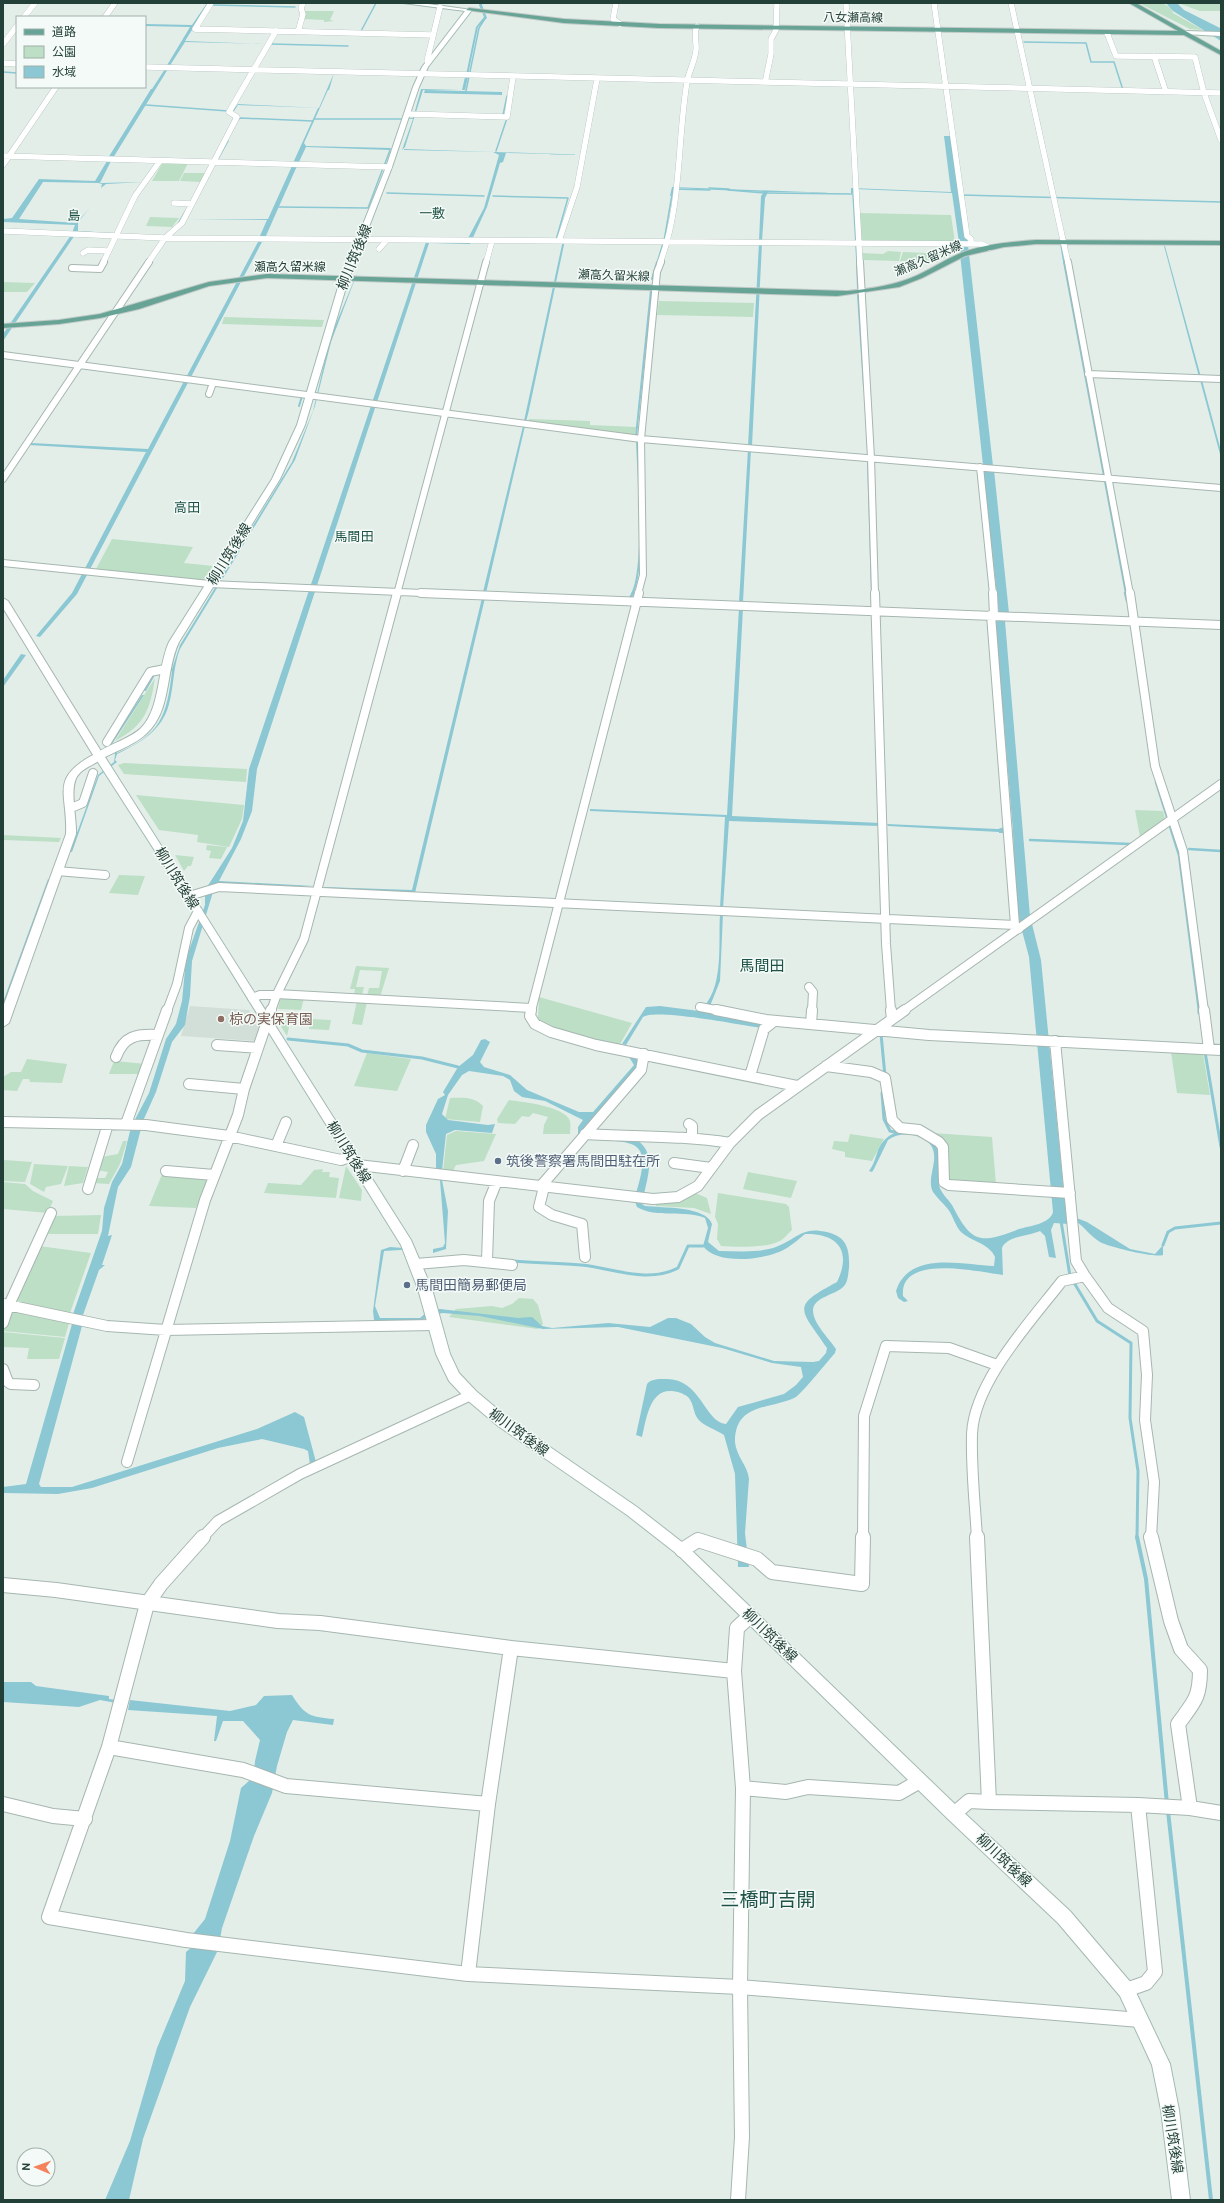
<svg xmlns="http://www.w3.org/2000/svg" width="1224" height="2203" font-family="Cabin,'Noto Sans JP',sans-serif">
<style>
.built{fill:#d2ded8}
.green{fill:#bcdfc6}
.water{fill:#8bc8d3}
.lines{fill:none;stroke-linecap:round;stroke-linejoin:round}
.stream-far4{stroke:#8bc8d3;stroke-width:1.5}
.stream-far3{stroke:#8bc8d3;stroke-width:2}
.stream-far2{stroke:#8bc8d3;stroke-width:2.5}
.stream-far1{stroke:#8bc8d3;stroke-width:3}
.stream{stroke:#8bc8d3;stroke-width:4}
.minor-far4-casing{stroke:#a6b6b0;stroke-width:6}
.minor-far3-casing{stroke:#a6b6b0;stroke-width:8}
.minor-far2-casing{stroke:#a6b6b0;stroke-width:10}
.minor-far1-casing{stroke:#a6b6b0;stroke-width:12}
.minor-casing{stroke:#a6b6b0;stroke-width:16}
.tertiary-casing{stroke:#a6b6b0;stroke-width:2}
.secondary-casing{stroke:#a2bab1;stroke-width:2}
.primary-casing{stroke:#c1cac7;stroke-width:2}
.minor-far4{stroke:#fff;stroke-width:5.5}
.minor-far3{stroke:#fff;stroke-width:6}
.minor-far2{stroke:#fff;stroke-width:8}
.minor-far1{stroke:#fff;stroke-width:10}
.minor{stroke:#fff;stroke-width:14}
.tertiary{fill:#fff;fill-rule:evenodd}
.secondary{fill:#fff;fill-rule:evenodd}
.primary{fill:#67a495;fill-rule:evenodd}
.education-dot{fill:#8d6e63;stroke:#f4faf7;stroke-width:1.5}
.service-dot{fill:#5c6f8a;stroke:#f4faf7;stroke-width:1.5}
.labels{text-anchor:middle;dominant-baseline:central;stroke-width:3;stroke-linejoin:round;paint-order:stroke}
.far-street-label{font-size:12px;fill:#234038;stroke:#f4faf7}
.far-neighbourhood-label{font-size:13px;fill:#1e5246;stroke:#f4faf7}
.far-quarter-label{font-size:13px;fill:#1e5246;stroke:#f4faf7}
.street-label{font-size:14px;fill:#234038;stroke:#f4faf7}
.education-label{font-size:14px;fill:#785e54;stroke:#f4faf7;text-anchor:start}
.service-label{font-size:14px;fill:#4e5e75;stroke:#f4faf7;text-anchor:start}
.neighbourhood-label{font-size:15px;fill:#1e5246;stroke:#f4faf7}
.near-quarter-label{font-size:19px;fill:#1e5246;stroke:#f4faf7}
</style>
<rect width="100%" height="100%" fill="#e4eee9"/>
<path class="built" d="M190,1006L249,1010L261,1028L256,1041L181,1036Z"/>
<path class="green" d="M1139,3C1150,3 1170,0 1173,13L1203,30L1190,29Z
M1178,3H1221V11H1200Z
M305,11H334L330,20L334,21L324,22V20L303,19Z
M163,162L188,163L179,181H152Z
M184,173H206L201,182L180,181Z
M859,213L951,215L955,243L861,242Z
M150,217L179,218L172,227L146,226Z
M888,251L901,252L899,261L863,260L862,253L883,254Z
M903,252L952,254L936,262L900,261Z
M3,282L35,283L27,292H3Z
M659,301L754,303L753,317L657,315Z
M224,317L324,320L322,327L222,324Z
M529,419L590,421V425L636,427L635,436L528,422Z
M112,539L193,547L184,563L213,566L203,581L96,569Z
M155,678C150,710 145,725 115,741Z
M124,763L247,769L246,782L124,774L118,765Z
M136,795L244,805L242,819L229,847L197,842L198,835L159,830Z
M1135,810L1163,811L1165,820L1140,837Z
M3,835L61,838L59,842L3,840Z
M207,845L227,847L221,859L209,858L211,851L206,850Z
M175,855L194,857L191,866H188L184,871Z
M119,875L145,876L138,895L109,893Z
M356,966L389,968L380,997L367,996L369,988H379L382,971L360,970L356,987H364L362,995H354L355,989H350Z
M281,997L304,998L301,1010L278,1009Z
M539,997L632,1023L619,1046L545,1026L538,1019Z
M357,1001L367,1002L362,1025L352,1024Z
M275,1017L291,1018L287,1036Z
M311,1019L331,1020L329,1030L309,1029Z
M1171,1052L1203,1054L1210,1095L1177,1093Z
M367,1053L411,1059L397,1091L354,1086Z
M27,1059L67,1064L62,1083L30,1082L29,1079H23L17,1091L3,1090V1077L11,1072H21Z
M114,1061L147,1064L142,1074H109Z
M450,1098C463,1098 473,1096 483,1106L480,1122L445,1119Z
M509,1100C523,1102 565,1106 570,1121C571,1125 570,1131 570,1134H543L544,1125L548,1117L533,1113L529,1117L522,1116L515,1124L498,1123L497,1119Z
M456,1131L496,1134L484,1161L456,1165L453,1171H443L447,1135Z
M932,1133L992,1137L996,1184L948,1183L946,1150Z
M850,1134L884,1139L872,1161L845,1157V1152L832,1149L834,1141L848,1142Z
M123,1141H127L120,1164L109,1184L92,1183L93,1178H105L108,1172L97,1170L101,1157L118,1154Z
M4,1160L32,1162L25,1182L3,1181Z
M34,1164L68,1166L61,1184L46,1187L44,1192L30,1184Z
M69,1166L88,1167L83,1183L64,1186Z
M346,1166L362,1190L361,1201L339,1198Z
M323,1169L322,1172H330L329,1177L339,1178L336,1198L264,1193L268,1183L301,1185L314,1170Z
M163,1172L209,1177L196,1208L149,1206Z
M748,1172L797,1181L791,1198L743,1189Z
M3,1182L25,1184L33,1191L53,1201L48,1213L3,1209Z
M695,1193L707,1198L711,1214L694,1208L656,1206V1203Z
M718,1193L786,1204L789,1207L792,1230C788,1233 784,1239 780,1241C767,1248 736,1247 721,1246L717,1239L718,1224L715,1217Z
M101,1215L98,1234H47L52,1216Z
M39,1246L91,1253L70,1313L42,1309L13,1300Z
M519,1298L533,1299L538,1305L543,1324L538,1329L449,1317L456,1309L492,1306L502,1308L512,1304Z
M10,1311L69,1323L65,1337L3,1331Z
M3,1332L65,1338L59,1359H27L29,1348L3,1347Z"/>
<path class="water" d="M207,3H209L185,41L265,44L185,42L169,67H166L190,27L145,26V24L192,25Z
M480,3H483L482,5L487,18L478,27L468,75H466L476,27L484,17L479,5Z
M1166,3H1177L1184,10L1220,28L1221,41L1173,11Z
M165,69H168L113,158H108L151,89L82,87L152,89Z
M334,73L329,90L410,92L328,90L304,143L306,146L391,148L390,150L306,147L298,164L293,163L318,108L238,105L234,111H232L238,104L319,108Z
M465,77H468L465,90H423L405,147L402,150L413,119H399L413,118L421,89L462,90Z
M425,90L502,92V95L424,93Z
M944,136H951L968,243H959L952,193L854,189L853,193L768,192L765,198L762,241H759L761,196L764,192L674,188L671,196L578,195L670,196L672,187L834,193H851V188L951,192Z
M404,149L590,155L506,153L503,162L500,163L487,207L470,244L429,243L257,769L252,811L241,839L219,881L314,886L207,887L232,848L243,821L249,769L426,242H466L484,208L499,155L493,152L404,150Z
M107,161H111L100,183L144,182L106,184L101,188L102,184L98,183L43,182L19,219L76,223L90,208L78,222V231L163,236L177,224L188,205L178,224L164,236L72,233L75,225L3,222V219L12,218L39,179L95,181Z
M292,166H297L265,238H259L267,220H187L268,219Z
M71,235H75L3,341V334Z
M259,240H263L77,594L40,637L36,636L72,593L146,452L29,445L31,443L148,449Z
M563,240H565L529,410L526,422L524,421Z
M759,243H762L752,446H748Z
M959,245H968L993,466L983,465Z
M1164,246H1165L1201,377H1199Z
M358,271L331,342L315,406L295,460L180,649C173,667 174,686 169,704C162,731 140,743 117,754L115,760L117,762L99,776L72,852H70L98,775L114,762L115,754L110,744L142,695H144L112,744L117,753C161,735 167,715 172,671L155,675L146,691H144L153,675L172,669L180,645L292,462L313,411L328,347L335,326Z
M1200,380H1202L1221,451V458Z
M523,426H525L486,593L483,592Z
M748,449H751L743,602H739Z
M983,469L994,470L1009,613H999Z
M482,598H485L415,893L323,888L324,887L412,890Z
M739,608H743L732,816L880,823L879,826L729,821L723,908H720L725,817L590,811V809L727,815Z
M995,619L1132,624L1005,621L1030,916L1041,960L1066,1214L1087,1222L1130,1249L1155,1254L1163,1245V1255C1155,1258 1109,1247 1100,1242C1091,1237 1084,1226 1074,1220L1068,1224L1054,1223L1051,1230L1056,1258L1049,1257L1045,1236L1040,1231C1029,1236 1007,1236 1002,1248L1003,1275C979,1272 899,1253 903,1296L908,1301L904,1302L898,1298L896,1291C909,1250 963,1265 994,1266L995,1257C990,1244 971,1241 961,1232C955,1226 953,1215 947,1208C943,1203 937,1198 933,1192C925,1177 943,1156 928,1142C917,1133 899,1132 888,1140L874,1169L872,1172L869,1171C874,1165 876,1155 879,1148C894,1121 917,1134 936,1146C941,1158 938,1172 939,1185C940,1192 948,1199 952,1205C972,1244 980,1244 1019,1229C1029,1226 1050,1224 1053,1212L1029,957L1020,923L1017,920L1013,832L1004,831V833H999V832L888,826L887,824L998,829L1004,827V830L1013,831Z
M21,654L26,655L3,687V680Z
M48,879H49L3,1008V1002Z
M213,892L192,961L190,996L185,1025L172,1042L156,1092L143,1121L131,1167L118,1187L108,1236L112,1235L102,1265H105L99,1270L83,1315L73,1314L102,1231L104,1208L112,1182L122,1164L131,1127L149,1093L166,1039L176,1024L182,1001L186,959L205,905V895Z
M720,914H723L720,981L710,1006L758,1022L762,1025L761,1028C740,1025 655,1008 643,1017L626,1045L622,1044L646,1007L660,1006L699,1011C725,991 718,943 720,914Z
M485,1039L490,1042L480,1062L484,1067L510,1075L527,1090L579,1112H593L634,1065L629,1057L633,1055L637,1059V1068L578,1136V1127L583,1120L545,1101L522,1097L514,1091L510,1080L503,1076L469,1071L462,1075L448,1095L442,1114L448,1120L488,1125L495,1124L492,1133L455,1130L446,1134L442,1171L436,1170V1154L426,1132V1125L438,1099L445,1095L443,1092L458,1067L473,1055L481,1040Z
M589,1136L637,1140C656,1153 648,1175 644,1194L636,1193C654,1136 633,1143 587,1139Z
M440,1180H442L448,1211L446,1249L433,1253V1249L443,1247L445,1243Z
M635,1202H641L642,1204L645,1206C663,1208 706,1206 712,1224L708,1242L719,1251C737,1251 756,1253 773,1248C791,1243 801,1228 820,1231C845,1234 850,1245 849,1268C848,1275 848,1283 843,1287C835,1295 814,1297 813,1310C813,1324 829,1338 836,1349L835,1353C827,1362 803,1392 796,1397C771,1410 735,1402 735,1442C736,1456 748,1466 749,1479L745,1533L749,1567H738L735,1474L724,1435C717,1430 703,1426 698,1419C693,1413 694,1403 688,1397C683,1393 676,1391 670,1391C649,1391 646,1421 642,1437L636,1435L647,1384C651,1379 658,1379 664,1379C701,1377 704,1422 726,1424L738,1407L784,1394L796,1385L803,1377L801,1367L772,1363L722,1348L618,1327L543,1329L480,1316L443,1313L432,1315L422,1320H374L373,1311L381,1250L390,1247L417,1249L384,1251L375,1306L380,1318H420L429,1310L440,1309L518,1318L532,1317L542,1326L552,1328L608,1323L650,1327L668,1318H676L691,1324L705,1337L715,1343L774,1361L813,1362L819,1361L826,1353L827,1348C800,1308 790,1307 837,1282C852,1251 838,1233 805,1234C799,1239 793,1244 787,1248C768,1260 717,1266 703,1246L708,1228L705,1218C684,1209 657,1219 637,1207Z
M72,1324L82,1326L39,1484L41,1487H72L257,1429L295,1412L304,1417L316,1462L310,1465L308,1451L304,1449L262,1439L218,1448L92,1488L58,1494L3,1493V1487L26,1484Z
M3,1682H31L36,1686L109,1696V1699L117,1700L116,1703L100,1700L79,1707L3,1702Z
M292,1695C305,1716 311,1717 334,1719L333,1725L293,1720L287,1732L277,1766L272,1793L254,1836L222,1928L218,1950L190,2007L143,2139L129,2200H105L130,2141L157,2048L185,1981L186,1952L192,1947L193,1934L205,1919L230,1841L241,1788L250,1780L254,1772L255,1761L260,1740L243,1721H223L216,1741H214L217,1716L128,1710L130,1700L230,1711L256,1705L264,1696Z"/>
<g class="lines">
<path class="stream-far4" d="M213,5L295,7
M360,33L376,3
M1024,42L1086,43L1091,62H1114L1123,90
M271,44L348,46
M3,72L17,73
M466,91L479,28L484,20
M146,105L228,111
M503,115L507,96
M315,119H401
M238,120L240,118L313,121
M496,151L507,118
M217,161L228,141
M384,166L390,150
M709,188L729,189
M728,190L765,193
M387,193L484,196
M767,193L853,194L857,263
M961,195L1221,202
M493,196L568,198L556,240
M279,207L368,208L383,168
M664,241L673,189L710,190
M1061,245L1064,263
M657,263L663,243"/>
<path class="stream-far3" d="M857,262L858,289
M1064,262L1126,594
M652,279L657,262
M858,295L864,387
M299,406L302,396
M636,436L651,290
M868,459L872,594
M632,594C646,566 638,475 637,441"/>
<path class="stream-far2" d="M872,593V595
M1125,593L1127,601
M630,598L633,593
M1156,782L1179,855L1199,1011
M1030,840L1130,844
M1189,849L1221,851"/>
<path class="stream-far1" d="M1199,1010V1013
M881,1034L885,1076
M288,1039L348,1045L362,1051L422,1058L458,1067
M1205,1052L1221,1147
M882,1093L884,1119L890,1131L898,1133
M1061,1221L1070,1276
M1163,1245L1168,1232L1175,1228L1221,1223
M513,1261C536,1263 558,1263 581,1265C613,1268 647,1284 678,1268L688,1246H703
M1073,1281L1097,1321L1131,1343L1130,1418L1138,1471L1137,1538"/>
<path class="stream" d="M1137,1537L1146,1579L1167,1804
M1168,1811L1211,2200"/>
<g class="minor-far4-casing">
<path id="minor-far4" d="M616,3L613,19L620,24
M846,3L860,263
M934,3L967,236L971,239V244
M1011,3L1068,263
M24,17L35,3
M105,17L115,3
M195,29L433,35
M195,29L211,3
M298,32L303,14L301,8L303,3
M1107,33L1116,56L1195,57L1204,93L1221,140
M3,44L17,26
M1154,56L1166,92
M427,61L440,7
M3,63L17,64
M145,67L1221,93
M765,83L771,54V39L776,30L777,3
M408,114L507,117L513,77
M3,156L389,167
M3,165L56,87
M174,203L192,204
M3,231L165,238L982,244L989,248
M559,241L577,187L597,79
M379,249L387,240
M83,253L88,250L108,251
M103,263L135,196L160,161
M148,263L165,238L182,223L237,117L229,112L276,31
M486,263L492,241
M660,263C682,205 677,142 687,82C689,71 695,61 696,50C697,41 693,35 697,26"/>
</g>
<g class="minor-far3-casing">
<path id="minor-far3" d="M860,262L871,458L875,594
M1068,262L1130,594
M72,268L100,269L104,262
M3,355L641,439L1221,488
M1088,374L1221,379
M209,394L213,383
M980,467L993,594
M3,479L149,262
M3,563L210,584L446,594
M397,594L486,262
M638,594L643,575L641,439L657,272L661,262"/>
</g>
<g class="minor-far2-casing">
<path id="minor-far2" d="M421,593L1221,625
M875,593L886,944L891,1011
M993,593L994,615
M1130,593L1155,766L1183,851L1204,1011
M991,615L1015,925
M107,742L150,672L165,669
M71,808L83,803L93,773
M57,871L105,875
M189,896L219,887L1015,925L1019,929
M809,987L813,992L812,1011
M277,994L531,1008
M252,998L260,995H276
M700,1007L721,1011
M167,1011L177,984L189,928L198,911
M271,1011L277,994L304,939L397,593
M531,1011L639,593
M903,1011L1221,784"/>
</g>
<g class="minor-far1-casing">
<path id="minor-far1" d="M531,1010L530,1016L535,1024L551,1032L596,1045L797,1086
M716,1010L766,1020L929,1035L1221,1050
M891,1010L892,1019
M1204,1010L1209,1049
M811,1024L812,1010
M1055,1041L1076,1261L1085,1276
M217,1045L258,1048
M116,1057C124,1036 136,1034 157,1035
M826,1066L871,1072L885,1078L892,1120L900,1128L919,1130L939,1142L943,1147L944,1182L949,1185L1070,1193
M750,1076L764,1029L774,1021
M189,1084L244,1089
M3,1122L146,1125L229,1136L341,1160L352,1156
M126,1124L167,1010
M689,1124L692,1126V1137
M585,1134C633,1137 682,1135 730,1143
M276,1146L286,1122
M674,1163L711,1168
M358,1165L653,1199L678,1197L698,1186L730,1143L758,1115L905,1010
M166,1171L214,1175
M403,1171L413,1145
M541,1186L641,1070L644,1054
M544,1187L539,1207L552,1215L582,1224L585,1257
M88,1189L108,1124
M487,1261L489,1201L497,1181
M416,1264L464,1260L512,1265
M3,1304L107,1326L166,1330L433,1325
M3,1323L9,1305L51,1213
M3,1369L8,1382L11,1384L34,1385
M127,1462L205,1200L238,1115L244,1089L271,1010
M202,1538L218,1521L300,1474L471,1395
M863,1538L864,1416L886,1346L949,1348L997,1365
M977,1538C975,1504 971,1469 972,1434C974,1382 1031,1321 1062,1281L1085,1276L1108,1308L1143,1331L1147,1375L1145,1420L1154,1482L1151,1538"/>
</g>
<g class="minor-casing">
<path id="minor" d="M203,1537L161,1584L147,1604L109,1747L49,1917L186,1940L468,1974L740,1987L1140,2020
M1151,1537L1171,1621L1181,1649L1200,1670C1200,1698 1194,1702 1178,1724L1190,1808
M682,1550L698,1540L757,1559L772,1572L862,1584L863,1537
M3,1585L56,1590L278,1621L320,1623L511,1648L734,1671
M109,1747L243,1770L286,1786L488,1804
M743,1788L786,1792L808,1787L899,1793L920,1781
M989,1802L1138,1805L1155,1972L1146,1983L1126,1990
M3,1804L53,1816L85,1819
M1138,1805L1190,1808L1221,1813
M954,1814L969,1801L989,1802L977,1537
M468,1974L488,1804L511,1648
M738,2200L742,2137L740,1987L743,1788L734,1671L737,1628L750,1616"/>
</g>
<g class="tertiary-casing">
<path id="tertiary" d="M3,598L8,601L104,756C98,764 86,766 79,774C68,785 77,818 76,834L9,1023L3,1027V1007L66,834C68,793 49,779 93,755L3,608Z"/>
</g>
<g class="secondary-casing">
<path id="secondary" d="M403,3H421L472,10L428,67L419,87L392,167L347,284L305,425L280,479L179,642C165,671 172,710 147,733C136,744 119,750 105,757L411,1240L432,1289L450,1354L459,1373L476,1391L508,1418L637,1507L687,1546L960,1809L1070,1911L1132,1984L1170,2064L1179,2110L1190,2200H1172L1161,2110L1152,2065L1120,1996L1058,1923L948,1819L677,1554L627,1515L498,1426L466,1399L449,1381L436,1354L418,1289L401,1245L184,896L94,756C102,746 129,740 141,728C161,708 157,668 169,642L272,479L297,425L339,284L386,167L413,87L422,67L465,11Z
M1186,31L1221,32V36L1184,34Z"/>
</g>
<g class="primary-casing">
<path id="primary" d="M1129,3H1136L1221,51V55L1184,35L659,28L564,23L466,10L469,8L564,19L659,24L1178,31Z
M1036,240L1221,241V245L1036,244L1004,247L965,256L922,278L899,287L837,296L267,278L209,286L139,309L100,318L59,324L3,328V324L59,320L100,314L209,282L267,274L847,291C871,289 896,285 918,275C933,268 946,259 961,253C985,244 1011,242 1036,240Z"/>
</g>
<use href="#minor-far4" class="minor-far4"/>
<use href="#minor-far3" class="minor-far3"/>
<use href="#minor-far2" class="minor-far2"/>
<use href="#minor-far1" class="minor-far1"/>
<use href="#minor" class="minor"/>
<use href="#tertiary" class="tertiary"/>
<use href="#secondary" class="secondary"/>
<use href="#primary" class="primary"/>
</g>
<circle class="education-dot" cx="221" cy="1019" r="4"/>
<g class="service-dot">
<circle cx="498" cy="1161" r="4"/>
<circle cx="407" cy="1285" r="4"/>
</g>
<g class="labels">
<g class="far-street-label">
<text transform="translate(853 17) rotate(1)">八女瀬高線</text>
<text transform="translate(928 258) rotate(-23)">瀬高久留米線</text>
<text x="290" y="266">瀬高久留米線</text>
<text transform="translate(614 275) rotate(2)">瀬高久留米線</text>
</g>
<g class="far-neighbourhood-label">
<text x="432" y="213">一敷</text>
<text x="74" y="215">島</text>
<text x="187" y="507">高田</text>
</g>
<g class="far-quarter-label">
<text x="354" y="536">馬間田</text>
</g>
<g class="street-label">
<text transform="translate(354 257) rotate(-68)">柳川筑後線</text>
<text transform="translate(229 554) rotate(-58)">柳川筑後線</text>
<text transform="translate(177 878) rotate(58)">柳川筑後線</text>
<text transform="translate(349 1152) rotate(58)">柳川筑後線</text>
<text transform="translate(519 1432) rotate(36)">柳川筑後線</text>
<text transform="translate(770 1635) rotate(44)">柳川筑後線</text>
<text transform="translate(1004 1860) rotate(43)">柳川筑後線</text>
<text transform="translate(1173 2139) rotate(81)">柳川筑後線</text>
</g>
<g class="education-label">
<text x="229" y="1019">椋の実保育園</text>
</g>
<g class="service-label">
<text x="506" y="1161">筑後警察署馬間田駐在所</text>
<text x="415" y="1285">馬間田簡易郵便局</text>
</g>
<g class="neighbourhood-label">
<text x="762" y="966">馬間田</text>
</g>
<g class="near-quarter-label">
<text x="768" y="1899">三橋町吉開</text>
</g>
</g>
<rect width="1224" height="2203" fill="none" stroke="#234038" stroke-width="8"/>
<rect x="16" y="16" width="130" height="72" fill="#f4faf7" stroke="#a0b0ab"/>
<rect x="24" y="29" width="20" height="6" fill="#67a495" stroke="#a0b0ab"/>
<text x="52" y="36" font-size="12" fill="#234038">道路</text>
<rect x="24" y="46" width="20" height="12" fill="#bcdfc6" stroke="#a0b0ab"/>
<text x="52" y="56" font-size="12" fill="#234038">公園</text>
<rect x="24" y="66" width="20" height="12" fill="#8bc8d3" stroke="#a0b0ab"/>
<text x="52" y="76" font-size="12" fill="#234038">水域</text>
<g transform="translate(36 2167) rotate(272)"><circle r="19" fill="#f4faf7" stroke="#a0b0ab"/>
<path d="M0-3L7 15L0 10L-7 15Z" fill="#f4825b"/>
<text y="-6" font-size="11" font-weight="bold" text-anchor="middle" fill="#234038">N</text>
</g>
</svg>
